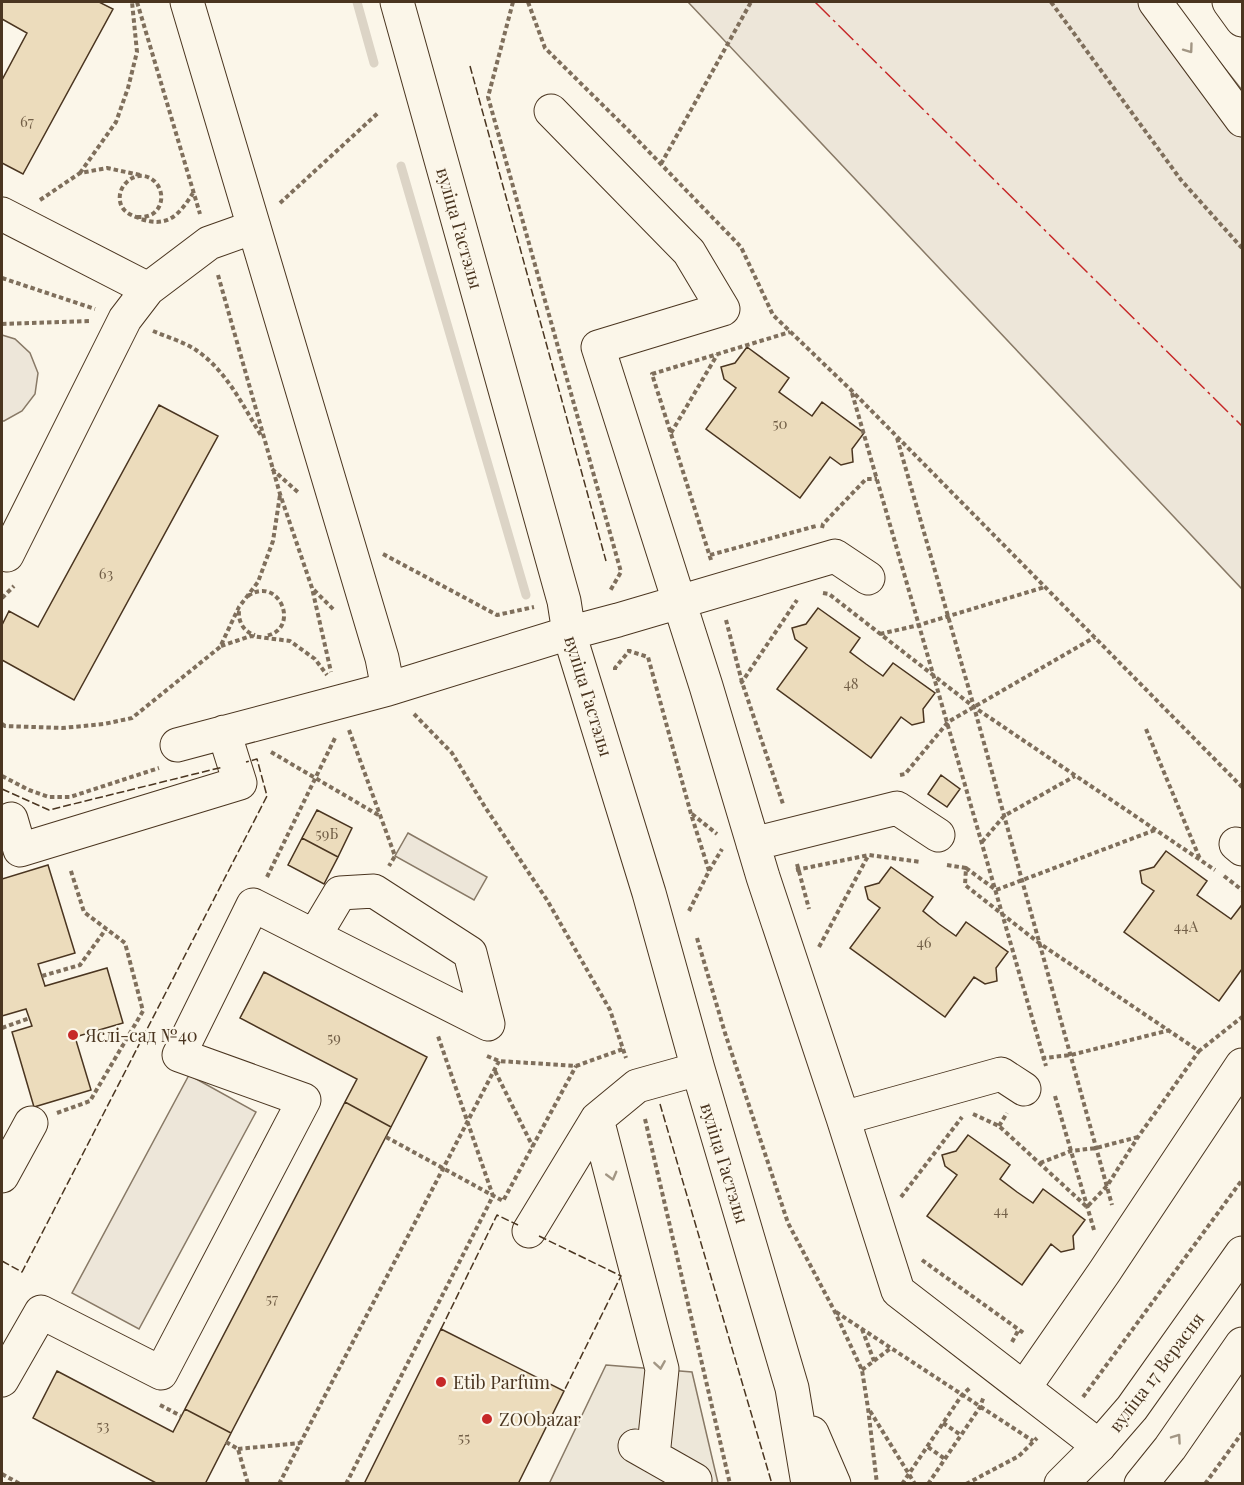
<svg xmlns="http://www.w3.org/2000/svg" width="1244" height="1485" font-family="'Playfair Display',serif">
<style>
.green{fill:#ede6d9;stroke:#887966;stroke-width:1.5}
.parking{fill:#ede7d9;stroke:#887966;stroke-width:1.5}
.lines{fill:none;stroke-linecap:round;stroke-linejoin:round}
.stream{stroke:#dcd4c6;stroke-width:9}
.building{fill:#ecdcbc;stroke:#4a3520;stroke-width:1.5}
.minor-casing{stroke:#4a3520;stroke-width:35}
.major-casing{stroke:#4a3520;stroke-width:35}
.path{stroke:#7f6f5c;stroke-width:4;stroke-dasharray:4.5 3;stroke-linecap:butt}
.minor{stroke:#fbf6e9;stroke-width:33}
.major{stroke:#fbf6e9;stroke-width:33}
.fence{stroke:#4a3520;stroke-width:1.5;stroke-dasharray:8 3;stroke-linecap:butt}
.power{stroke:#c62828;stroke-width:1.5;stroke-dasharray:21 4.5 3 4.5;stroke-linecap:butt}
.oneway{stroke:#a29684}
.poi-dot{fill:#c62828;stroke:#fbf6e9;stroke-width:2}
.labels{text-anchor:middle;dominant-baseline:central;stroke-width:4.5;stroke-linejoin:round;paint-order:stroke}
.number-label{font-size:15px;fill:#725f47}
.street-label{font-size:18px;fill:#4a3520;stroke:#fbf6e9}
.poi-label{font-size:18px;fill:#4a3520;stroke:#fbf6e9;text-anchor:start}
</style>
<rect width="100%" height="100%" fill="#fbf6e9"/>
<path class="green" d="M688,2H1172L1242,90V589Z
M2,335L15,339L30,353L38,373L35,394L22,411L4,421H2Z
M408,833L487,877L474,900L395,856Z
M189,1075L256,1112L139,1329L72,1293Z"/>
<path class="parking" d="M606,1365L692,1372L718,1483L549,1484Z"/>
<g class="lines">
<path class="stream" d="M357,2L374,63
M401,166L526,595"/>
</g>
<path class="building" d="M2,2H99L113,9L23,174L2,163V80L27,33L2,19Z
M747,347L789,378L779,392L812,416L822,402L864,433L852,449L853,462L841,465L830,457L800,498L706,429L736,388L724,379L721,367L735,363Z
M159,405L218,436L74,700L2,660V625L9,611L38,627Z
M818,608L860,638L850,652L866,664L883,676L893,663L935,693L923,709L924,722L912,725L901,717L871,758L777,689L807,648L795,639L792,628L806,624Z
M941,775L960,789L947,807L928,794Z
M317,810L352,828L338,857L302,838Z
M302,838L338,857L324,884L288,865Z
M1166,851L1207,881L1197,895L1231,919L1241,906L1242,907V969L1219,1001L1124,932L1154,891L1142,883L1140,871L1154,867Z
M48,865L75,953L38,964L45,986L107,968L123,1023L75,1037L91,1090L34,1107L12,1032L32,1026L26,1009L2,1016V879Z
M891,867L933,897L923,911L939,924L956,936L966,922L1008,952L996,968L997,981L985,984L974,977L945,1017L850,948L880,908L868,899L865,887L879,883Z
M264,972L427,1057L391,1127L345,1102L357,1079L240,1018Z
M345,1102L391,1127L231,1433L185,1409Z
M968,1135L1010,1165L1000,1179L1017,1192L1033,1203L1043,1189L1085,1220L1073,1236L1074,1249L1061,1252L1051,1244L1022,1285L927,1216L957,1175L945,1166L942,1155L956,1151Z
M441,1329L564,1391L518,1484H364Z
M57,1371L173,1432L185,1409L231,1433L205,1484H158L33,1418Z"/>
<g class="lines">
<g class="minor-casing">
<path id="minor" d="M187,2L382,658L388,689L569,633L618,620L835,556L868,578
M397,2L564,601L569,633L649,893L698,1069L792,1388L808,1484
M551,111L689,252L723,309L598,347L706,686L763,877L843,1118L898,1291L1099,1446
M2,214L148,289
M7,555L125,319L148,289L209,243L254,227
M177,745L388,689
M11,819L20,850L240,783L224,732
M753,844L897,808L938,835
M1236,844L1242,849
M843,1118L1001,1074L1024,1089
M597,1119L662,1369L653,1456
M2,1176L31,1123
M529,1231L597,1119L637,1086L698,1069
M2,1380L41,1312L161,1373L304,1100L179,1055L253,905L488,1024L470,953L374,891L340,893L315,935
M1024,1388L1105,1271L1242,1065
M812,1433L834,1484
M635,1446L695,1480L693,1484"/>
</g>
<g class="major-casing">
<path id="major" d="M1155,2L1242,120
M1229,2L1242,20
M1061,1484L1099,1446L1132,1408L1242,1253
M1141,1484L1170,1448L1242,1344"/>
</g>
<path class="path" d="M137,2L200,214
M513,2L488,97L621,572L610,591
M528,2L545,48L627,129L741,247L773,315L852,391L1242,787
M1051,2L1181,180L1242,248
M661,164L751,2
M80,173L116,122L128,88L137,52L132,2
M40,200L80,173L107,168L140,175
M280,203L379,112
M137,217C143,217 150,217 155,212C167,201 161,179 144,176C128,174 114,192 122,207C126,214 134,216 141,219C168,228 179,215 193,193
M218,275L280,494L312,588L331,672
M2,278L95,309
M2,324L91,321
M153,331C167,337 184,342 196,350C227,371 243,406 262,437
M852,393L1046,1066
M671,433L717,355
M897,438L974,707L1112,1205
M272,469L300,494
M822,528L823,524L866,479H877
M383,554L497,615L534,607
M710,555L816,526
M711,560L652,374L790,332
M314,590L334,610
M823,593L829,594L974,707L1215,870
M248,596C279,574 302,630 265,636
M2,598L14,586
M239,611C238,622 244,632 255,635
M726,620L742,682L783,804
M880,634L919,625L1045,587
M221,646L251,636L290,641L315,659L327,675
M629,649V651L648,657L691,814L709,871
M615,670V668L630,650
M740,683L742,682L797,600
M414,714L452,753L485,807L547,900L610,1010L626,1058
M2,724L5,726L62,728L104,724L132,718L220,647L239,607L258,582L273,541L280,495
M1146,729L1200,859
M349,730L395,856L389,866
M271,752L380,816
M900,775L905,774L948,722L1095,637
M2,776L29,790L49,797H70L159,768
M692,814L717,834
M982,842L1004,816L1075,776
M797,864L809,909
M947,865L966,868L965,885L1039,943L1199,1051L1242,1017
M966,868L996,890L1155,830
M796,870L869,855L921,862
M1224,876L1242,890
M267,877L336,736
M689,911L709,871L722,849
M697,938L725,1033L788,1223L835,1312L862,1370L868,1408L877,1484
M819,947L868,856
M42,976L80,965L106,929
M2,1028L30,1018
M487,1056L499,1061L576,1066L623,1049
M1043,1060L1044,1058L1071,1055L1170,1030
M495,1071L533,1147
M1055,1096L1094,1230
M57,1113L90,1101L143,1011L125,943L84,912L70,868
M973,1114L999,1126L1087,1207L1107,1186L1138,1137L1199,1051
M645,1119L730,1484
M999,1126L1007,1113
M386,1137L503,1201L576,1066
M1040,1163L1071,1151L1096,1148L1138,1137
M901,1197L962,1117
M922,1260L1025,1334
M836,1312L1033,1441
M862,1329L874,1361
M1012,1342L1019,1329
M862,1370L891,1348
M1083,1397L1242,1180
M160,1405L181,1416
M870,1411L915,1484
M943,1423L961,1435
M226,1442L238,1449L248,1484
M928,1447L945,1459
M238,1449L300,1443
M2,1474L20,1484
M279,1484L499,1061
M346,1484L493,1196L438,1036
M902,1484L962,1395L971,1387
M928,1484L980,1407L984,1396
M966,1484L1019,1456L1037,1438
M1205,1484L1242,1433"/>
<use href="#minor" class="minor"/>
<use href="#major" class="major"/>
<path class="fence" d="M470,66L606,561
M2,789L49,810L223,767
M660,1104L772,1484
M539,1236L621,1276L564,1391
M2,1261L22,1272L267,796L257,759L246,762
M441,1329L497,1215L518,1225"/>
<path class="power" d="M815,2L1242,426"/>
</g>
<defs><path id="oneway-chevron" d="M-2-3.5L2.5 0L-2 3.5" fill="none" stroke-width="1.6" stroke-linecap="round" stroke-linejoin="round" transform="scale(1.5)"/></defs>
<g class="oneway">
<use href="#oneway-chevron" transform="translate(1189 49) rotate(54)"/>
<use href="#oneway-chevron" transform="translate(612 1176) rotate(75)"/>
<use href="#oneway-chevron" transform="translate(660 1365) rotate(81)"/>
<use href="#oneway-chevron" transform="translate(1177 1438) rotate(-55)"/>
</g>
<g class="poi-dot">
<circle cx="73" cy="1035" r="6"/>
<circle cx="441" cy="1382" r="6"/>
<circle cx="487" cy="1419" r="6"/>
</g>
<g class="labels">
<g class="number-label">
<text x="27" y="121">67</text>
<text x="780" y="423">50</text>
<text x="106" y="573">63</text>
<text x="851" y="683">48</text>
<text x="327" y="833">59Б</text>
<text x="1186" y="926">44А</text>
<text x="924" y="942">46</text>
<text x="334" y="1037">59</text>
<text x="1001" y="1210">44</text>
<text x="272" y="1298">57</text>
<text x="103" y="1425">53</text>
<text x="464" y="1437">55</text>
</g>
<g class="street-label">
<text transform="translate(460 228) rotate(74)">вуліца Гастэлы</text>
<text transform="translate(589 696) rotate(73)">вуліца Гастэлы</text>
<text transform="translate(725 1163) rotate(73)">вуліца Гастэлы</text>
<text transform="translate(1156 1372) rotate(-53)">вуліца 17 Верасня</text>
</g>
<g class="poi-label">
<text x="85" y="1035">Яслі-сад №40</text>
<text x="453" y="1382">Etib Parfum</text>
<text x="499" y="1419">ZOObazar</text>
</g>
</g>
<rect width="1244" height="1485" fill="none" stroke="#4a3520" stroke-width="6"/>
</svg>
